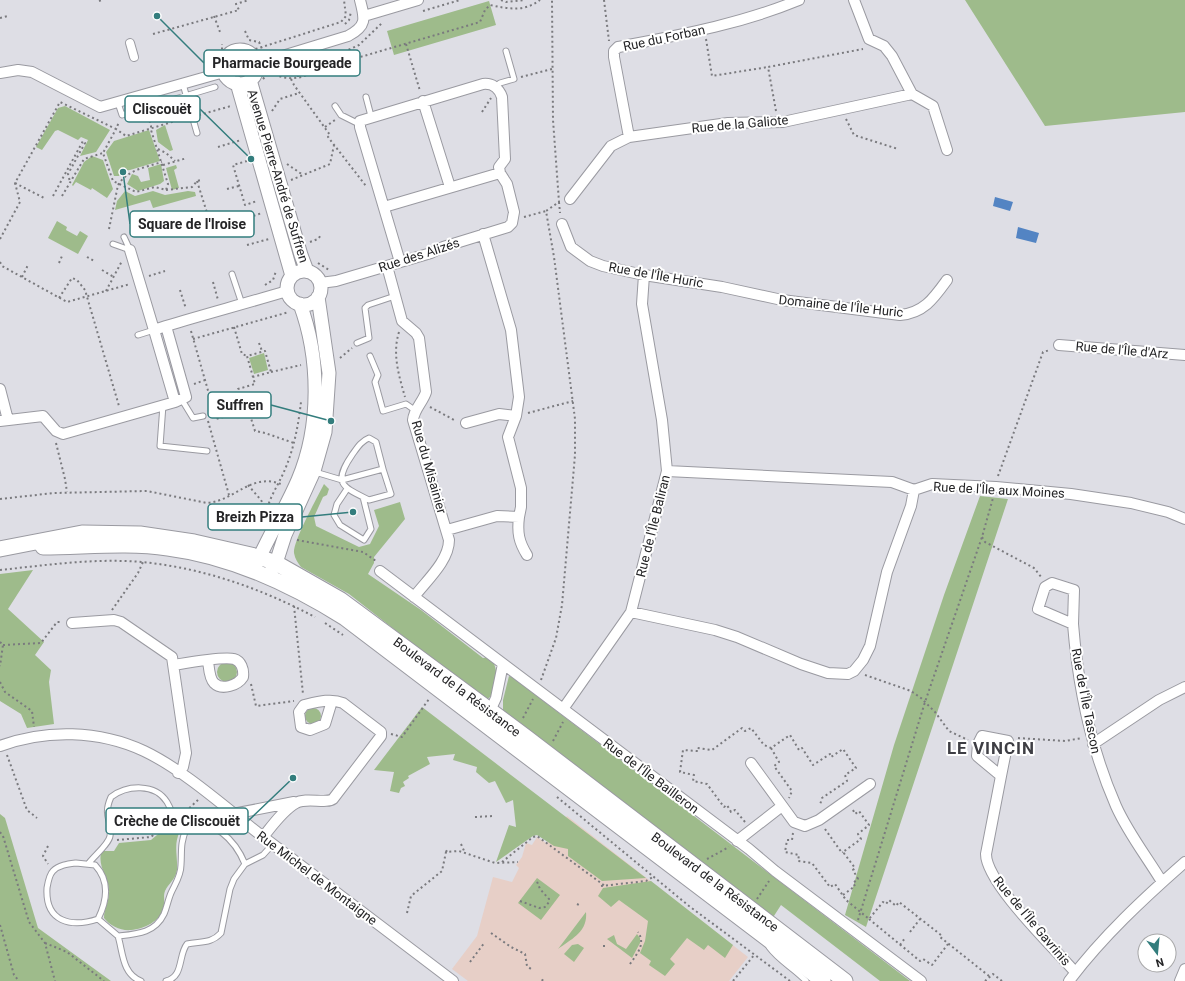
<svg xmlns="http://www.w3.org/2000/svg" width="1185" height="981" font-family="Roboto,sans-serif">
<style>
.education{fill:#e7cfc7}
.green{fill:#9ebb8b}
.water{fill:#5384c3}
.lines{fill:none;stroke-linecap:round;stroke-linejoin:round}
.service-casing{stroke:#9a9aa1;stroke-width:7}
.pedestrian-casing{stroke:#9a9aa1;stroke-width:10}
.minor-casing{stroke:#9a9aa1;stroke-width:12}
.tertiary-casing{stroke:#9a9aa1;stroke-width:15}
.secondary-casing{stroke:#9a9aa1;stroke-width:17}
.path{stroke:#7a7a7e;stroke-width:2;stroke-dasharray:2 3;stroke-linecap:butt}
.service{stroke:#fff;stroke-width:5}
.pedestrian{stroke:#fff;stroke-width:8}
.minor{stroke:#fff;stroke-width:10}
.tertiary{stroke:#fff;stroke-width:13}
.secondary{stroke:#fff;stroke-width:15}
.labels{text-anchor:middle;dominant-baseline:central;stroke-width:4;stroke-linejoin:round;paint-order:stroke}
.street-label{font-size:13px;fill:#252527;stroke:#fff}
.district-label{font-size:17px;font-weight:bold;letter-spacing:1px;fill:#3e3e44;stroke:#fff}
.leader{fill:none;stroke:#337d7d;stroke-width:1.5}
.callout-dot{fill:#337d7d;stroke:#fff;stroke-width:1.5}
.callout{fill:#fff;stroke:#337d7d;stroke-width:1.5}
.callout-label{font-size:14px;text-anchor:middle;font-weight:bold;fill:#252527}
</style>
<rect width="100%" height="100%" fill="#dedee5"/>
<path class="education" d="M567,816L748,957L729,981H468L452,969L477,936L493,877L512,882L519,868L516,865L522,857L526,843L532,845L537,837L546,843Z"/>
<path class="green" d="M965,0H1185V112L1045,126Z
M489,1L496,25L394,55L387,31Z
M65,106L110,130L96,152L80,156L88,140L81,137L78,140L58,130L55,131L42,150L36,147L58,108Z
M165,125L173,150L170,151L158,142L156,130Z
M149,130L160,161L130,170L122,171L119,176H114L106,152L114,141Z
M92,156L103,160L113,189L107,198L92,188L91,190L76,182L73,186L72,185L84,162Z
M161,164L164,181L160,184L138,191L127,184L132,174L138,176L141,182L150,180L148,168Z
M176,165L177,168L174,170L179,188L172,190L166,168Z
M125,191L135,196L153,191L165,195L188,191L195,192L196,196L153,208L150,200L115,210L117,201Z
M57,221L67,227L66,230L77,236L80,231L88,236L78,254L48,238Z
M264,353L268,370L254,374L249,358Z
M324,484L329,489L327,495L323,497L314,517L316,526L359,547L370,544L379,526L374,510L400,502L405,519L374,557V563L368,574L421,610L483,658L489,657C500,666 498,690 488,699L481,697L349,594L301,567C298,563 295,559 294,553C293,541 317,498 324,484Z
M980,496L1008,499L866,927L845,915L894,745L944,595Z
M33,570L8,609L44,642L35,655L51,670L49,682L54,724L27,728L21,714L0,701V574Z
M217 672a10 10 0 1 1 20 0a10 10 0 1 1-20 0Z
M509,676L512,677L910,981H880L781,905L772,919L503,711V700Z
M422,707L646,878L602,881L568,856V849L554,846L537,835L533,836L496,862L509,825L516,827L513,800L506,803L495,781L489,783L476,772L477,767L453,760L455,754L427,757L430,764L408,776L409,778L403,782L405,786L401,788L399,793L390,791L394,772L374,770Z
M305 716a8 8 0 1 1 16 0a8 8 0 1 1-16 0Z
M0,814L5,818L38,928L111,981H0Z
M169,825L180,831C173,845 178,856 177,870C176,879 168,884 165,891C163,896 165,902 164,907C161,921 144,929 131,930C121,931 110,926 104,918C104,909 110,899 109,890C108,875 98,868 101,853L104,851H114L119,843L151,840Z
M537,878L560,895L541,920L518,903Z
M651,881L733,945L725,958L708,945L704,950L687,938L670,959L675,964L665,976L649,965L651,961L640,953L645,941L648,921L619,900L611,907L598,896L603,888Z
M586,912C588,932 571,939 558,949Z
M637,934L640,938V943L632,958L607,939L614,935L617,944L626,949Z
M578,944L584,948L574,962L564,954L572,945Z"/>
<path class="water" d="M995,197L1013,202L1010,211L993,206Z
M1018,227L1039,233L1036,243L1016,238Z"/>
<g class="lines">
<g class="service-casing">
<path id="service" d="M183,84L197,133
M495,87L500,83L514,79L506,51
M366,97L371,116
M118,103L122,115L215,87
M335,106L341,115L359,124
M124,237L130,250
M113,244L130,250
M232,274L242,304
M138,335L154,330
M357,343L369,338L365,308L368,305L395,296
M370,356L378,375L375,382L383,411L406,404L416,411
M182,400L193,418L203,416
M163,405L160,446L207,451
M315,472L342,480L383,469L376,442L369,438C361,441 357,448 352,455C332,484 343,487 369,500L391,494L383,469
M347,489L337,504L334,515L340,525L364,540L371,529L363,497
M76,863L95,865C110,881 107,901 98,919C71,928 45,922 47,888C48,882 49,875 53,871C59,865 68,864 76,863Z
M89,863C94,856 109,844 110,836C113,821 102,817 111,797C127,785 155,783 167,802C175,815 170,820 186,829
M245,864L263,855L273,844
M98,919L118,936
M769,947C779,961 794,968 806,981
M141,981C122,974 123,952 118,936C137,934 155,933 164,914C167,907 168,900 171,893C175,884 181,876 181,865C182,850 180,845 186,829C212,814 236,842 245,864L234,879L230,889L221,933C211,944 200,941 187,944C178,955 184,977 166,981"/>
</g>
<g class="pedestrian-casing">
<path id="pedestrian" d="M130,43L134,57"/>
</g>
<g class="minor-casing">
<path id="minor" d="M854,0L869,39L884,46L892,56L912,94L933,106L947,150
M364,16L418,0
M256,64L348,36C367,26 365,19 360,0
M0,73L18,70L32,72L100,107L224,72
M423,101L450,187
M629,137L614,57V51L618,47C680,35 741,24 799,0
M570,199L611,146L629,137L728,123L783,122L912,94
M384,207L500,173L499,167L505,159L502,97C499,88 492,83 483,84L360,121V127L400,262
M562,224L571,247L590,261L603,266L644,275L722,287L782,300L900,315C924,313 934,298 947,280
M130,250L154,330
M387,266L402,321L416,333L419,338L426,392C423,402 414,409 413,420L449,540C449,561 426,581 414,597
M320,283L336,281L431,253L443,247L508,227L512,223L514,212L507,184L500,173
M166,326L186,397L175,402L154,330L166,326C206,314 247,303 287,291
M1059,345L1185,355
M0,389L8,420
M0,421L43,416L56,431L63,434L175,402
M466,423L499,414L516,416
M667,471L892,482L914,490L932,484L996,487L1071,494L1131,503L1168,512L1185,519
M519,517C517,533 519,542 527,555
M447,530L497,516L519,517L521,507V488L508,437L516,416L519,397L511,330L483,234
M380,571L749,849L775,871L921,981
M1052,583L1074,590L1073,624L1038,609L1045,587Z
M631,612L715,630L737,637L801,664L828,673L848,674L854,671L863,660L870,646L887,572L911,506L914,490
M72,623L114,620L121,622L172,657L186,753L183,767L178,773
M1073,624C1078,687 1091,749 1116,806C1128,833 1147,857 1162,882
M174,665C186,663 224,656 234,659C241,661 244,669 243,677C238,685 222,691 214,683C209,678 209,667 208,661
M563,709L631,612L667,471L662,420L642,304L644,275
M490,711L496,698L503,664
M982,736L1008,741L1001,776L977,756L978,744Z
M1093,744L1159,700L1185,687
M0,746C46,729 99,730 144,751C184,770 227,809 262,836C326,884 389,933 453,981
M751,763L794,822L805,826L819,820L870,784
M1001,776L986,854C986,883 1054,948 1075,972
M233,814L294,802
M263,837C272,826 283,810 296,803C306,797 326,804 333,799L381,736V732L343,703C331,698 317,702 304,705L299,712L301,727L310,730L325,724L332,701
M737,841L782,806
M1069,981C1102,937 1144,898 1185,862
M1180,981L1185,969"/>
</g>
<g class="tertiary-casing">
<path id="tertiary" d="M223 67a17 17 0 1 1 34 0a17 17 0 1 1-34 0Z
M250,80L301,255L307,271
M237,83L292,276
M287 288a17 17 0 1 1 34 0a17 17 0 1 1-34 0Z
M255,567C268,537 285,510 298,480C321,426 320,358 300,304
M268,576L276,563L285,535L314,471L325,432L329,373L318,297"/>
</g>
<g class="secondary-casing">
<path id="secondary" d="M43,547C84,547 127,542 168,548C231,556 291,584 345,618L823,981
M0,549L82,533L140,534L194,542L259,557L276,563L341,600L526,737L845,981"/>
</g>
<path class="path" d="M501,0L506,2L524,0
M604,0L609,41
M99,1L102,0
M423,11L460,0
M214,16L220,32
M0,18L8,16
M345,24L349,20L351,12
M245,31L249,40L259,42L263,51
M153,34L239,10L236,4L249,0
M706,39L712,76L768,67
M406,44L420,91
M246,52L341,22L346,16L344,0
M337,55L350,60L480,22L485,10L490,5C509,9 524,12 540,0
M216,63L222,52V44
M271,71C280,81 304,80 313,71C316,68 318,63 321,59
M298,77V65L337,55L359,45L382,23
M521,77L552,69
M263,79L269,72
M291,79L294,85L330,135L328,137L366,186
M272,111L280,99L299,93
M776,111L768,67L863,49
M482,112L491,98
M199,115L231,106
M148,116L151,126V130L168,184L166,190L155,187L136,192L113,181L103,153L116,129L126,136L185,118
M846,119L854,135L898,149
M325,127L335,120
M218,147L241,140
M158,149L166,153L175,161
M247,161L233,165L245,205L257,201
M287,164L303,175
M163,165L187,158
M291,180L330,164L334,145
M197,181L208,216
M15,183L46,199
M227,189L239,186
M166,190L192,187L197,181L201,180
M53,196L83,141L85,143L68,174L70,182
M62,196L84,159L103,153
M559,202L560,213
M524,217L546,211
M244,219L262,213
M109,229L118,185C127,170 146,167 162,162
M0,239L20,202L15,183L60,102L116,129L119,122
M310,242L318,239L321,235
M247,245L269,239
M87,257L94,261
M0,262L2,266L67,302L130,284
M59,263L62,256
M318,263L329,270
M102,270L114,277
M149,276L165,271
M22,277L28,265
M213,282L218,300
M265,285L273,280L276,271
M180,290L186,309
M106,291L122,261
M59,298L72,278L77,280L85,290L119,406
M234,327L242,354L247,356
M191,331L211,401
M399,332C392,354 399,376 405,397
M193,339L289,312
M259,343L262,351
M340,358L352,348
M271,372L301,365
M194,384L208,379
M236,394L238,389L255,384L247,356L265,351L271,372L253,377
M430,407L456,421
M242,412H249L255,431L265,433L294,443
M528,413L573,401
M210,414L214,413L211,402L236,394L242,412L216,419L214,413
M208,421L229,495
M56,443L65,479L67,492
M998,476L1043,352L1050,350
M248,485L261,500L266,510
M0,499L54,493L147,491L207,503C235,501 252,471 283,485
M265,518C267,503 275,490 281,478C293,454 298,428 301,402
M982,537L985,542L1034,568L1042,578
M297,540L363,552L376,561
M0,570C47,565 95,558 142,562C203,568 260,588 315,617
M294,606L303,694
M112,610L138,573L143,562
M325,623L343,635
M0,642L3,645L0,666
M3,645L41,643L57,622H62
M865,675L911,691L921,698L935,712L949,731L968,740
M541,680L556,638L562,605L575,455V419L554,257L546,211L559,202L553,120L552,0
M0,682L5,692L32,711L34,727
M251,684L256,706L294,701
M523,718L533,699
M391,734L402,737L429,699
M1018,738L1065,741L1082,738
M553,741L563,722
M771,748L779,762L774,766L792,791L789,798
M7,755L27,810L37,818
M557,797L689,906L790,981
M182,815L199,799
M475,817L493,816
M745,822L735,810L731,812L727,805L724,807L707,784L693,781L694,775L680,772L683,750L697,751V748L712,750L742,728L745,731L751,728L764,745L771,748L790,735L799,750L802,748L813,765L830,754L831,757L843,749L856,768L845,775L847,781L822,798L820,805
M825,829L842,853L843,852
M0,832L3,836L29,922L45,943L55,981
M793,833L792,840H787L785,852L799,855L798,861L812,863L830,887L835,884L846,900L869,919L883,902L886,904L889,900L896,906L899,902L941,935L940,937L989,976
M117,840L151,837L167,823
M461,844L465,853
M48,846L43,856L48,864
M446,852L448,848
M707,859L729,847
M502,862L533,837L537,836L605,886
M601,886L646,881L653,877
M843,895L855,886L853,883L858,879L853,870L855,868L843,852L861,839L858,834L869,825L859,811L855,814L853,810
M757,899L769,881
M520,901L539,908L545,907L549,902V899L540,889L536,879
M577,904L581,906
M407,913L411,896L442,871L446,852L459,851L495,863L518,862
M869,919L920,961L923,959L932,965L948,944
M858,920L925,702L982,537L993,498
M0,925L14,975L19,981
M910,932L920,919
M491,933L511,947L525,954L527,966L531,969
M45,943L67,952L104,981
M900,945L905,938
M603,946H606
M470,962L485,942
M630,964C637,954 646,944 638,932
M542,981L544,977
M733,981L755,954
M985,981L993,974L1002,981"/>
<use href="#service" class="service"/>
<use href="#pedestrian" class="pedestrian"/>
<use href="#minor" class="minor"/>
<use href="#tertiary" class="tertiary"/>
<use href="#secondary" class="secondary"/>
</g>
<g class="labels">
<g class="street-label">
<text transform="translate(664 38) rotate(-12)">Rue du Forban</text>
<text transform="translate(740 124) rotate(-5)">Rue de la Galiote</text>
<text transform="translate(278 176) rotate(73)">Avenue Pierre-André de Suffren</text>
<text transform="translate(419 255) rotate(-18)">Rue des Alizés</text>
<text transform="translate(656 275) rotate(10)">Rue de l'Île Huric</text>
<text transform="translate(841 306) rotate(6)">Domaine de l'Île Huric</text>
<text transform="translate(1122 350) rotate(5)">Rue de l'Île d'Arz</text>
<text transform="translate(429 467) rotate(74)">Rue du Misainier</text>
<text transform="translate(999 490) rotate(3)">Rue de l'Île aux Moines</text>
<text transform="translate(653 526) rotate(-76)">Rue de l'Île Baliran</text>
<text transform="translate(457 687) rotate(37)">Boulevard de la Résistance</text>
<text transform="translate(1086 701) rotate(79)">Rue de l'Île Tascon</text>
<text transform="translate(651 776) rotate(37)">Rue de l'Île Bailleron</text>
<text transform="translate(317 878) rotate(37)">Rue Michel de Montaigne</text>
<text transform="translate(715 882) rotate(37)">Boulevard de la Résistance</text>
<text transform="translate(1032 921) rotate(50)">Rue de l'Île Gavrinis</text>
</g>
<g class="district-label">
<text x="991" y="748">LE VINCIN</text>
</g>
</g>
<path class="leader" d="M157 16L204 63M251 159L200 109M123 172L130 224M331 421L271 405M353 512L302 517M293 778L248 821"/>
<g class="callout-dot">
<circle cx="157" cy="16" r="4"/>
<circle cx="251" cy="159" r="4"/>
<circle cx="123" cy="172" r="4"/>
<circle cx="331" cy="421" r="4"/>
<circle cx="353" cy="512" r="4"/>
<circle cx="293" cy="778" r="4"/>
</g>
<g class="callout">
<rect x="204" y="50" width="156" height="26" rx="4"/>
<rect x="125" y="96" width="75" height="26" rx="4"/>
<rect x="130" y="211" width="124" height="26" rx="4"/>
<rect x="208" y="392" width="63" height="26" rx="4"/>
<rect x="208" y="504" width="94" height="26" rx="4"/>
<rect x="106" y="808" width="142" height="26" rx="4"/>
</g>
<g class="callout-label">
<text x="282" y="68">Pharmacie Bourgeade</text>
<text x="162" y="114">Cliscouët</text>
<text x="192" y="229">Square de l'Iroise</text>
<text x="240" y="410">Suffren</text>
<text x="255" y="522">Breizh Pizza</text>
<text x="177" y="826">Crèche de Cliscouët</text>
</g>
<g transform="translate(1157 953) rotate(164)"><circle r="19" fill="#ffffff" stroke="#a8a8a9"/>
<path d="M0-3L7 15L0 10L-7 15Z" fill="#337d7d"/>
<text y="-6" font-size="11" font-weight="bold" text-anchor="middle" fill="#252527">N</text>
</g>
</svg>
